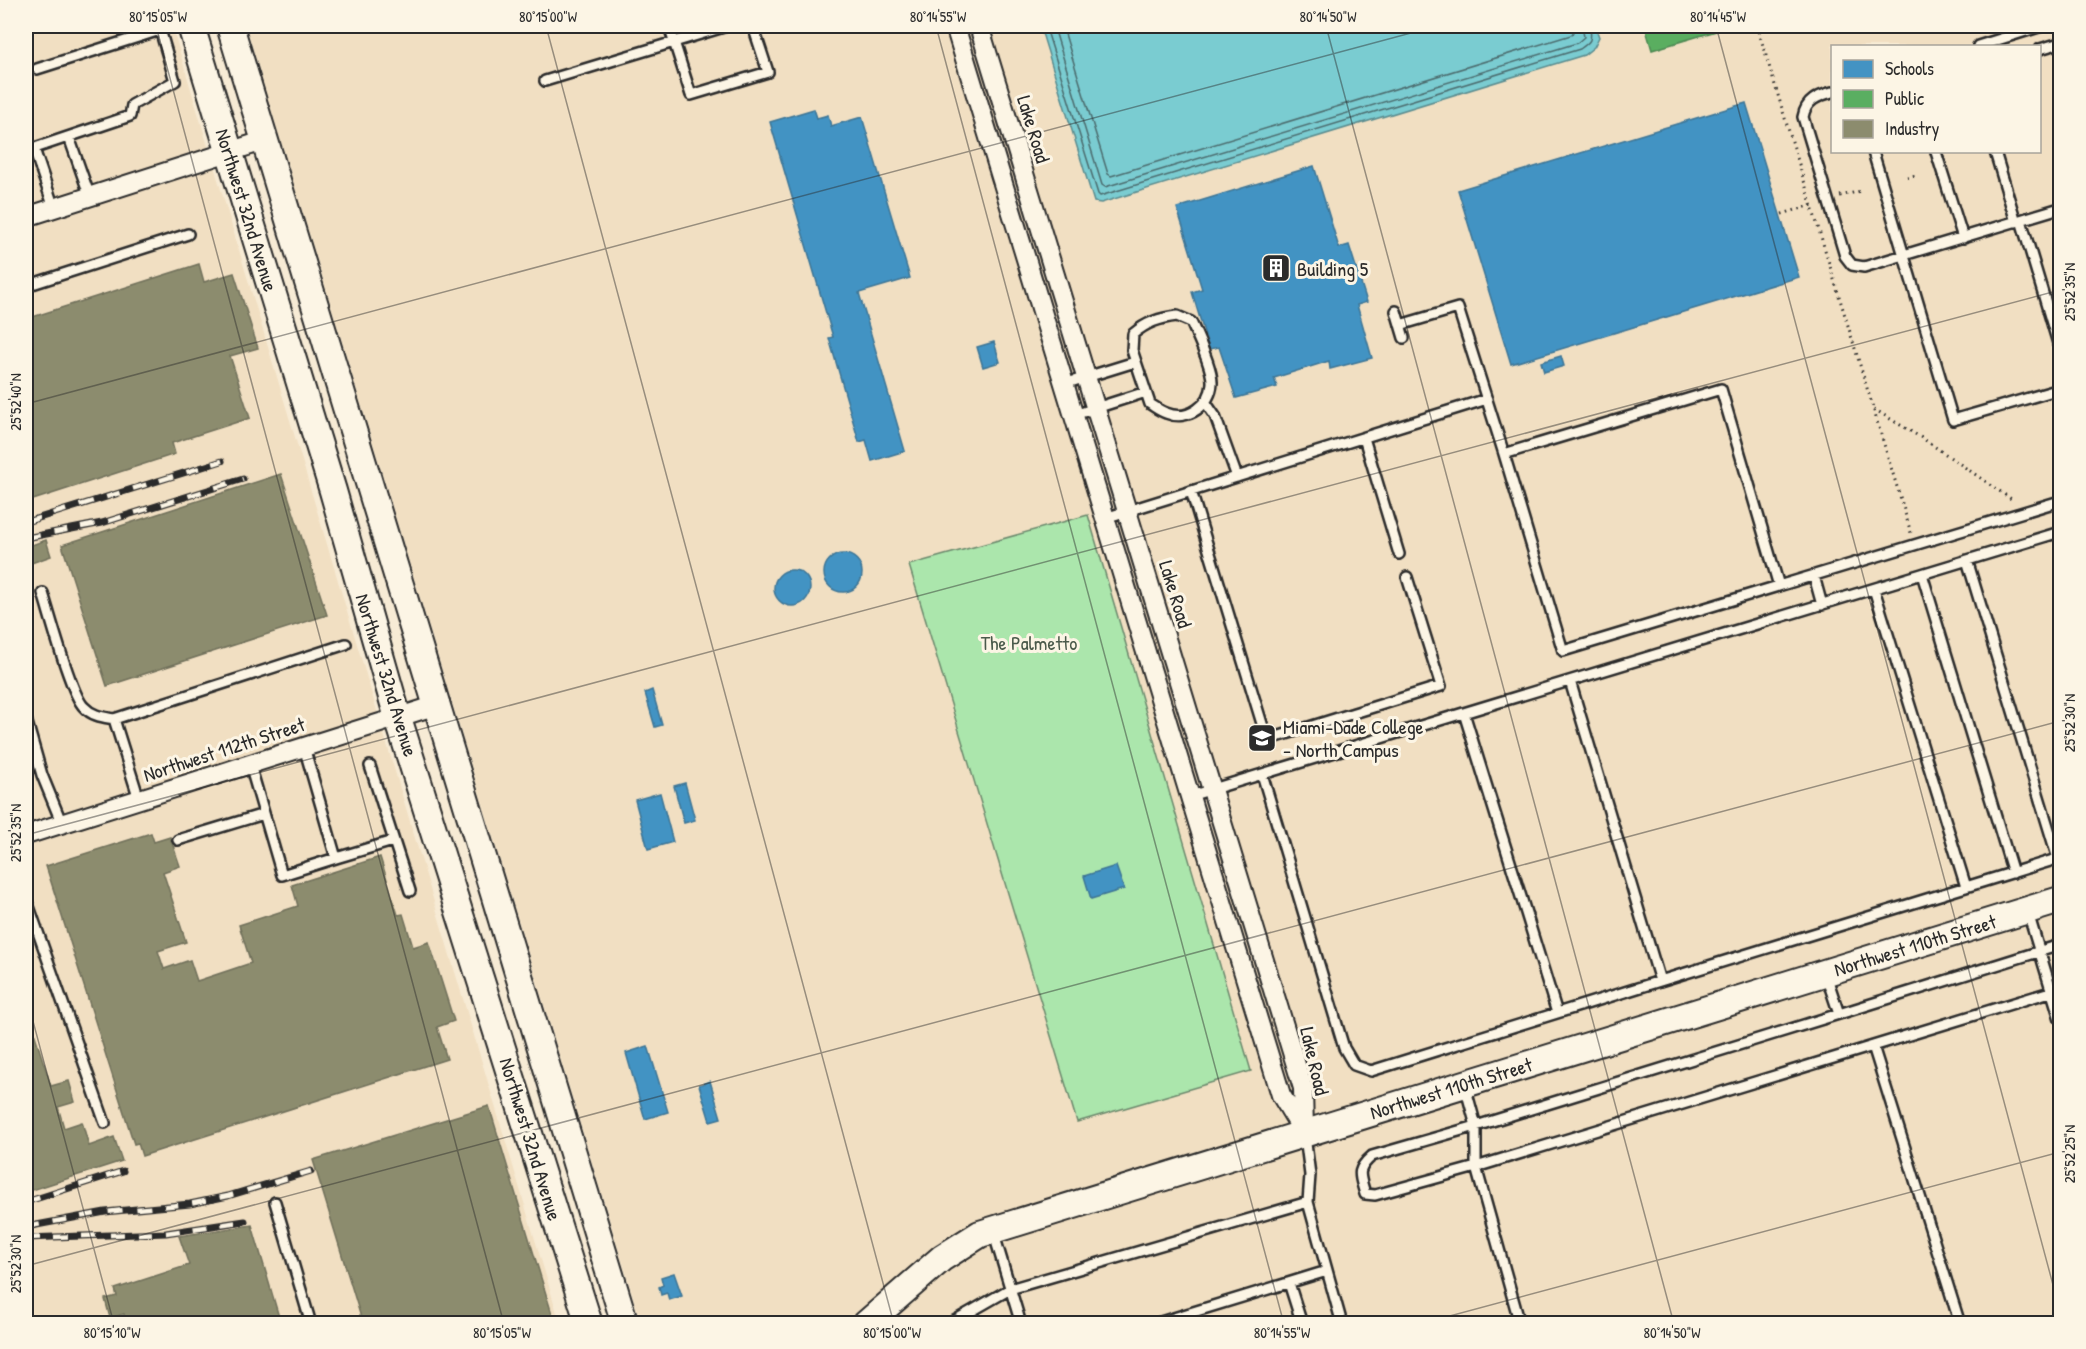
<svg xmlns="http://www.w3.org/2000/svg" width="2086" height="1349" font-family="'Patrick Hand',sans-serif">
<style>
.built{fill:#f1dfc2;fill-rule:evenodd}
.green{fill:#abe6ac;stroke:#6b886c;stroke-width:1.5}
.water{fill:#7accd1;stroke:#5a8c8f;stroke-width:1.5}
.schools{fill:#4393c3;stroke:#3c7495;stroke-width:1.5}
.public{fill:#5aae61;stroke:#4c8751;stroke-width:1.5}
.industry{fill:#8c8c6e;stroke:#6f6f5a;stroke-width:1.5}
.lines{fill:none;stroke-linecap:round;stroke-linejoin:round}
.shore{stroke:#4b6b6d;stroke-width:1.5}
.lane-casing{stroke:#2b2b2b;stroke-width:14}
.street-casing{stroke:#2b2b2b;stroke-width:22}
.secondary-casing{stroke:#2b2b2b;stroke-width:30}
.path{stroke:#2b2b2b;stroke-width:3;stroke-dasharray:1.5 4.5;stroke-linecap:butt}
.lane{stroke:#fcf5e5;stroke-width:9}
.street{stroke:#fcf5e5;stroke-width:18}
.secondary{stroke:#fcf5e5;stroke-width:26}
.rail-casing{stroke:#2b2b2b;stroke-width:7}
.rail{stroke:#fcf5e5;stroke-width:4.5;stroke-dasharray:14;stroke-linecap:butt}
.ticks{fill:none;stroke:#2b2b2b;stroke-width:1.5;stroke-opacity:0.45}
.labels{text-anchor:middle;dominant-baseline:central;stroke-width:6;stroke-linejoin:round;paint-order:stroke}
.street-label{font-size:20px;fill:#2b2b2b;stroke:#fcf5e5}
.poi-label{font-size:20px;fill:#2b2b2b;stroke:#fcf5e5;text-anchor:start}
.park-label{font-size:20px;fill:#4b5a4b;stroke:#fcf5e5}
.neatline{fill:none;stroke:#2b2b2b;stroke-width:2}
.ticks-label{font-size:15px;text-anchor:middle;fill:#2b2b2b}
</style>
<rect width="100%" height="100%" fill="#f7ebd5"/>
<filter id="ink" filterUnits="userSpaceOnUse"><feTurbulence type="fractalNoise" baseFrequency=".0167" numOctaves="2"/><feDisplacementMap in="SourceGraphic" scale="12" xChannelSelector="R" yChannelSelector="G"/><feConvolveMatrix kernelMatrix="1 2 1 2 8 2 1 2 1" color-interpolation-filters="sRGB"/></filter>
<g filter="url(#ink)">
<path class="built" d="M26,26H172L560,1323H26Z
M246,26H2060V1323H641ZM1832,46H2040V152H1832Z"/>
<path class="green" d="M1088,515L1251,1071L1077,1122L909,565Z"/>
<path class="water" d="M1044,26H1595L1599,37L1594,47L1584,55L1101,203L1094,202L1042,33Z"/>
<path class="schools" d="M1746,103L1799,277L1511,364L1458,190Z
M814,109L817,118L828,115L831,126L862,117L910,278L859,293L905,451L872,461L866,440L859,442L829,338L833,337L770,122Z
M1314,166L1339,248L1349,245L1367,302L1357,305L1372,358L1330,369L1329,361L1274,378L1277,387L1236,398L1219,347L1209,349L1192,292L1202,289L1177,208Z
M994,342L1000,362L983,367L977,347Z
M1561,356L1564,366L1544,372L1541,362Z
M824 573a19 19 0 1 1 38 0a19 19 0 1 1-38 0Z
M774 588a18 18 0 1 1 36 0a18 18 0 1 1-36 0Z
M652,690L662,725L655,727L645,693Z
M685,783L695,820L684,823L674,786Z
M660,793L673,842L648,849L635,800Z
M1116,866L1124,889L1091,899L1084,876Z
M648,1046L668,1112L645,1119L626,1053Z
M710,1081L721,1118L710,1121L699,1085Z
M674,1273L682,1296L669,1300L667,1293L661,1295L659,1287L663,1285L661,1277Z"/>
<path class="public" d="M1645,26H1733L1652,50Z"/>
<path class="industry" d="M199,264L204,282L234,273L258,348L230,356L250,418L172,443L175,454L33,500L29,489L26,490V319Z
M281,474L327,615L107,686L62,545Z
M46,540L51,556L26,565V547Z
M151,833L154,842L170,837L180,866L163,872L186,942L158,951L164,969L190,960L197,981L251,963L239,925L298,906L292,885L380,857L398,915L403,914L413,947L429,942L454,1021L437,1027L447,1059L142,1156L138,1143L134,1144L46,866Z
M26,1007L51,1086L69,1081L75,1102L58,1107L64,1128L82,1122L89,1146L114,1137L122,1161L26,1192Z
M489,1106L555,1324H363L313,1160Z
M252,1225L281,1324H112L125,1319L124,1314L110,1318L105,1299L117,1296L115,1289L189,1265L179,1236Z"/>
<g class="lines">
<path class="shore" d="M1049,26L1048,34L1098,194L1100,196L1580,49C1593,40 1591,40 1590,26
M1057,26L1056,34L1102,185L1105,187L1577,43L1584,37L1582,26
M1066,26L1065,34L1108,174L1111,176L1571,35L1573,33V26"/>
<g class="lane-casing">
<path id="lane" d="M669,26L691,95L768,72L753,26
M1978,46L2042,26
M2040,49L2060,43
M37,69L160,30
M545,81L727,26
M1832,92C1818,96 1806,100 1803,117L1845,256L1852,265L1864,267L2060,208
M69,137L90,197
M34,149L54,208
M26,151L130,116L132,105L175,81L159,26
M1873,152L1953,420L2060,389
M1936,152L1963,238
M1995,152L2016,222
M2021,220L2060,350
M26,286L188,234
M1396,311L1404,338
M1177,316L1191,322C1197,335 1213,369 1212,383C1211,405 1188,422 1166,413C1160,411 1155,407 1150,404L1132,350L1133,334C1147,322 1160,318 1177,316Z
M1400,325L1458,308L1504,454L1563,651L2060,501
M1064,384L1135,362
M1206,403L1215,416L1237,477
M1074,415L1146,392
M1364,438L1399,554
M1504,454L1721,389L1779,586
M1191,491L1267,740L1441,686L1407,577
M1105,518L1487,399
M1967,560L2058,859
M1922,574L2013,873
M1814,576L1822,605
M1874,589L1966,887
M43,593C50,615 71,695 84,707C92,716 103,717 114,719
M1570,681L1660,981L2060,858
M1464,713L1557,1013
M26,719L42,775L62,824
M304,747L336,858L393,841
M250,765L282,875L336,858
M370,766L410,891
M1262,774L1344,1048L1354,1065L1371,1071L1660,981
M1190,796L2060,532
M139,799L114,719L346,644
M178,840L264,814
M26,898L105,1123
M2028,913L2060,1019
M1839,1014L2060,945
M1873,1046L1960,1324
M1465,1086L1476,1126V1167L2060,989
M1305,1136L1310,1175L1308,1202L1342,1324
M275,1202L311,1324
M993,1231L1021,1324
M1289,1283L1302,1324
M93,1323V1324
M949,1324L1010,1289L1308,1202
M1154,1324L1327,1271
M1520,1324L1476,1167L1375,1195L1365,1194C1360,1175 1355,1171 1372,1156L1476,1126L1839,1014L1826,975"/>
</g>
<g class="street-casing">
<path id="street" d="M955,26L1281,1095L1304,1133
M979,26L1303,1088L1304,1131
M26,217L266,140
M26,835L437,705"/>
</g>
<g class="secondary-casing">
<path id="secondary" d="M191,26L333,491L398,718L589,1324
M230,26L625,1324
M866,1324L942,1258L980,1234L2060,900"/>
</g>
<path class="path" d="M1757,26L1911,533
M1907,177L1916,175
M1840,196L1861,191
M1782,214L1813,205
M1874,409L1925,440L2014,501"/>
<use href="#lane" class="lane"/>
<use href="#street" class="street"/>
<use href="#secondary" class="secondary"/>
<g class="rail-casing">
<path id="rail" d="M26,522L222,461
M26,538L102,523L243,479
M26,1202L123,1171
M26,1227L105,1212L190,1204L228,1196L311,1171
M26,1238L166,1233L245,1221"/>
</g>
<use href="#rail" class="rail"/>
</g>
</g>
<path class="ticks" d="M156,26L504,1324M546,26L894,1324M936,26L1284,1324M1326,26L1674,1324M1716,26L2060,1311M26,404L1437,26M26,835L2060,290M26,995L114,1324M26,1266L2060,721M1420,1324L2060,1152"/>
<defs>
<g id="building-square" transform="scale(1.5)"><rect x="-9" y="-9" width="18" height="18" rx="4" fill="#2b2b2b" stroke="#fcf5e5"/><path d="M-4-6H4V6H1V3H-1V6H-4ZM-2.5-4.3h1.7v1.8h-1.7ZM.8-4.3h1.7v1.8H.8ZM-2.5-1h1.7V.8h-1.7ZM.8-1h1.7V.8H.8Z" fill="#fff"/></g>
<g id="university-square" transform="scale(1.5)"><rect x="-9" y="-9" width="18" height="18" rx="4" fill="#2b2b2b" stroke="#fcf5e5"/><path d="M0-5L7-2L0 1L-7-2ZM-4 1L0 2.5L4 1V4Q0 6-4 4Z" fill="#fff"/></g>
</defs>
<g fill-rule="evenodd">
<use href="#building-square" x="1276" y="268"/>
<use href="#university-square" x="1262" y="738"/>
</g>
<g class="labels">
<g class="street-label">
<text transform="translate(1034 129) rotate(73)">Lake Road</text>
<text transform="translate(247 210) rotate(73)">Northwest 32nd Avenue</text>
<text transform="translate(1176 594) rotate(73)">Lake Road</text>
<text transform="translate(387 675) rotate(73)">Northwest 32nd Avenue</text>
<text transform="translate(224 749) rotate(-18)">Northwest 112th Street</text>
<text transform="translate(1915 945) rotate(-17)">Northwest 110th Street</text>
<text transform="translate(1315 1061) rotate(77)">Lake Road</text>
<text transform="translate(1451 1088) rotate(-17)">Northwest 110th Street</text>
<text transform="translate(531 1139) rotate(73)">Northwest 32nd Avenue</text>
</g>
<g class="poi-label">
<text x="1297" y="268">Building 5</text>
<text x="1283" y="726">Miami-Dade College<tspan x="1283" dy="23">- North Campus</tspan></text>
</g>
<g class="park-label">
<text x="1029" y="642">The Palmetto</text>
</g>
</g>
<rect width="2086" height="1349" fill="none" stroke="#fcf5e5" stroke-width="66"/>
<rect x="1831" y="45" width="210" height="108" fill="#fcf5e5" stroke="#a8a49b" stroke-width="1.5"/>
<rect x="1843" y="60" width="30" height="18" fill="#4393c3" stroke="#a8a49b" stroke-width="1.5"/>
<text x="1885" y="75" font-size="18" fill="#2b2b2b">Schools</text>
<rect x="1843" y="90" width="30" height="18" fill="#5aae61" stroke="#a8a49b" stroke-width="1.5"/>
<text x="1885" y="105" font-size="18" fill="#2b2b2b">Public</text>
<rect x="1843" y="120" width="30" height="18" fill="#8c8c6e" stroke="#a8a49b" stroke-width="1.5"/>
<text x="1885" y="135" font-size="18" fill="#2b2b2b">Industry</text>
<rect x="33" y="33" width="2020" height="1283" class="neatline"/>
<g class="ticks-label">
<text x="158" y="22">80°15'05"W</text>
<text x="548" y="22">80°15'00"W</text>
<text x="938" y="22">80°14'55"W</text>
<text x="1328" y="22">80°14'50"W</text>
<text x="1718" y="22">80°14'45"W</text>
<text transform="translate(2070 292) rotate(-90)" y="5">25°52'35"N</text>
<text transform="translate(16 402) rotate(-90)" y="5">25°52'40"N</text>
<text transform="translate(2070 723) rotate(-90)" y="5">25°52'30"N</text>
<text transform="translate(16 833) rotate(-90)" y="5">25°52'35"N</text>
<text transform="translate(2070 1154) rotate(-90)" y="5">25°52'25"N</text>
<text transform="translate(16 1264) rotate(-90)" y="5">25°52'30"N</text>
<text x="112" y="1338">80°15'10"W</text>
<text x="502" y="1338">80°15'05"W</text>
<text x="892" y="1338">80°15'00"W</text>
<text x="1282" y="1338">80°14'55"W</text>
<text x="1672" y="1338">80°14'50"W</text>
</g>
</svg>
